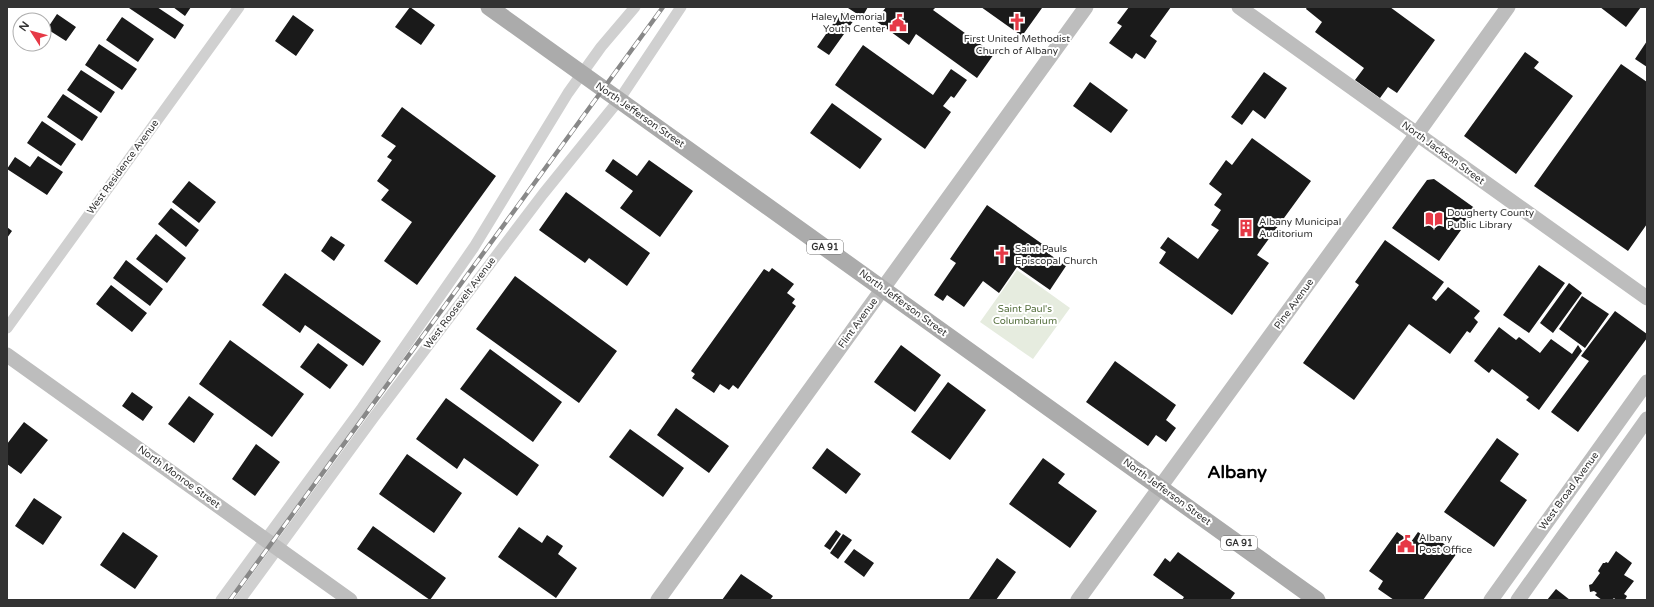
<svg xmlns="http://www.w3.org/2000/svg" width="1654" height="607" font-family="'Varela Round',sans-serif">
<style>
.green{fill:#e6ecdf}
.building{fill:#1a1a1a}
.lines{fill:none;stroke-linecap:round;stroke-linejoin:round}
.street{stroke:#d0d0d0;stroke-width:11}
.secondary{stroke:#bdbdbd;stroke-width:15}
.primary{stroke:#ababab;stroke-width:17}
.rail-casing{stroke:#888;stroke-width:4.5}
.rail{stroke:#fff;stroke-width:3;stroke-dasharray:9;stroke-linecap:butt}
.labels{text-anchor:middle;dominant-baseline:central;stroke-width:4;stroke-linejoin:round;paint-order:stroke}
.shield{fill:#fff;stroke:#707070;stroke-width:1}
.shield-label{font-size:9px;font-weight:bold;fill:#333}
.poi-label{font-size:10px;fill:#333;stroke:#fff;text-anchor:start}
.street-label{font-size:10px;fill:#333;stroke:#fff}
.park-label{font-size:10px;fill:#56703f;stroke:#fff}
.town-label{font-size:18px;font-weight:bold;fill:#000;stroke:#fff}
</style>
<rect width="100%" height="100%" fill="#fff"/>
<path class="green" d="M1017,270L1070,308L1033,359L980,322Z"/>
<path class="building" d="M130,7H157L184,25L175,39L129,8Z
M173,7H191L185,16Z
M410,7L435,25L421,45L395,27Z
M849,7H868L862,17L848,8Z
M886,7H936L933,10L994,54L977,78L916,34L909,45L876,21Z
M981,7H1040L1042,8L1022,36Z
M1129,7H1171L1150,36L1157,41L1145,59L1136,53L1132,59L1109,43L1122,26L1117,23Z
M1307,7H1390L1435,40L1397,93L1388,87L1380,98L1355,80L1364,68L1315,32L1322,22L1306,9Z
M1600,7H1641L1626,27Z
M842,11L854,20L829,55L817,47Z
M57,14L76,27L66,41L47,29Z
M293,15L314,30L296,56L275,41Z
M122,17L154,39L138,62L106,40Z
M1647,41V67L1635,59Z
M99,44L137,69L122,90L85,65Z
M863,45L933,95L951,69L967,80L954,98L951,96L943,106L951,112L925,149L835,85Z
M1525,52L1539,62L1534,68L1573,96L1516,174L1464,136Z
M1621,64L1647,82V224L1628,251L1534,186Z
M81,70L115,92L101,113L67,90Z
M1264,72L1287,88L1265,119L1253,110L1242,125L1231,117Z
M1090,82L1128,110L1111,133L1073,106Z
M63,94L98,117L82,141L47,117Z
M832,103L882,139L860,169L810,133Z
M402,107L496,176L417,285L384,261L412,222L381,200L389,190L377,181L392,160L387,157L396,146L381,136Z
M42,121L76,144L61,166L27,143Z
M1252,138L1311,181L1257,255L1269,263L1232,315L1159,263L1166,252L1160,248L1168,237L1198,259L1219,230L1211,225L1221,210L1214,205L1222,194L1209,184L1226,160L1232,165Z
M38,156L63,172L47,195L7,169L15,157L30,167Z
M613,159L637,176L649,160L693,191L660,237L620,208L633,191L605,171Z
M1434,179L1476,209L1439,261L1392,228L1427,180Z
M189,181L216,202L199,223L172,202Z
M566,192L650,253L627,286L589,258L585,263L539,230Z
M987,205L1048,248L1045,251L1066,266L1050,290L1017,267L999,293L983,281L964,307L947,295L943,301L934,295L956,263L950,259Z
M171,208L199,230L186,247L158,224Z
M7,227L12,231L7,238Z
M156,234L186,258L167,283L136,259Z
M331,236L345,245L334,261L321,251Z
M1385,240L1444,282L1432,298L1436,301L1448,287L1480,311L1474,318L1478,322L1470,333L1467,331L1450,354L1409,324L1354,400L1303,363L1359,285L1355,282Z
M126,260L163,289L150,306L113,278Z
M1539,265L1565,283L1529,333L1503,315Z
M772,268L794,284L787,293L795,299L792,303L796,306L738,389L733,385L729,390L720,384L714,393L692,378L695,374L691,371L764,269L769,272Z
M285,273L381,341L363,366L305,325L300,333L262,305Z
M515,276L617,351L579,403L476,329Z
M1569,283L1582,293L1553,333L1540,323Z
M111,285L147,313L132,332L96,304Z
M1582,296L1609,314L1585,348L1559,329Z
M1615,311L1647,334V338L1578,432L1551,412L1589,361L1581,356Z
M1499,327L1516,340L1519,337L1540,353L1551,339L1572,354L1578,345L1582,351L1539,410L1526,400L1529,397L1492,369L1489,373L1474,361Z
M230,340L304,394L272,437L199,384Z
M318,343L348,365L330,389L300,367Z
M901,345L941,375L915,412L874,382Z
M490,349L562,402L533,442L460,389Z
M1115,361L1176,405L1166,420L1176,428L1166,442L1156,435L1148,446L1086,402Z
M948,382L986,410L950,460L911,432Z
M132,392L153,407L143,421L122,406Z
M189,396L214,414L194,443L168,424Z
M446,398L539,465L517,496L464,458L457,469L416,439Z
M676,408L729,446L709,473L657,435Z
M24,422L48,440L21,474L7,464V444Z
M630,429L684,468L663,497L609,457Z
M1497,438L1519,454L1500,481L1527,500L1494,547L1444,512Z
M256,444L280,462L255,496L232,479Z
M827,448L861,474L846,494L812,468Z
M407,454L462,493L434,533L379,494Z
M1043,458L1065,474L1058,483L1097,511L1070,548L1009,504Z
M34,498L62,517L43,545L15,526Z
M373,526L446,578L430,600L357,549Z
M519,527L542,543L547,535L563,546L558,554L577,568L556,598L498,557Z
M836,530L841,534L830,550L824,546Z
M123,532L158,556L135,589L100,565Z
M1397,532L1411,542L1418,532L1427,538L1430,534L1457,553L1423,600H1394L1378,589L1383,581L1369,571Z
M843,534L852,540L838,559L830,553Z
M854,549L874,563L864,577L844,562Z
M1616,551L1632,563L1624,575L1634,581L1624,594L1627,596L1625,600H1616L1614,598L1612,600H1602L1595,595L1597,593L1594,591L1590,592L1589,585L1592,584L1600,573L1598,571L1603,563H1605L1606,562L1608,563Z
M1178,552L1235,593L1230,600H1182L1184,597L1153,575L1165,558L1170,562Z
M997,558L1016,572L996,600H971L969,599Z
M741,574L773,596L770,600H722Z
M1556,589L1570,600H1547Z"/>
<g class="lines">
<path class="street" d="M7,328L239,7
M221,600L362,408L474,247L568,93L601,47L635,7
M240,600L374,417L543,194L619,100L681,7"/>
<path class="secondary" d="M1239,7L1647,298
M7,355L350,600
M658,600L1086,7
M1078,600L1417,134L1508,7
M1491,600L1647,382
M1518,600L1647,419"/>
<path class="primary" d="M489,7L1317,600"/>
<g class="rail-casing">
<path id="rail" d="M230,600L663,7"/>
</g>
<use href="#rail" class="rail"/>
</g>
<defs>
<g id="church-bare" transform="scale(1.38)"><path d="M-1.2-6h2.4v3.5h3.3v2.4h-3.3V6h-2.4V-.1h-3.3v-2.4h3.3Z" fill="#e63946" stroke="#fff" stroke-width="2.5" paint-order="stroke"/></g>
<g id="civic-bare" transform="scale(1.38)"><path d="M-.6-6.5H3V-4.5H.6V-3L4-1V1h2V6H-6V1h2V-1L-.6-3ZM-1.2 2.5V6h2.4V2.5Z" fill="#e63946" stroke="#fff" stroke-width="2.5" paint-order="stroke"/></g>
<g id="library-bare" transform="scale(1.38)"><path d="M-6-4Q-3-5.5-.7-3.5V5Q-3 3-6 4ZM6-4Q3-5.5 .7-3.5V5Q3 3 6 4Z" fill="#e63946" stroke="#fff" stroke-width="2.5" paint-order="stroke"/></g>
<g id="building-bare" transform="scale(1.38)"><path d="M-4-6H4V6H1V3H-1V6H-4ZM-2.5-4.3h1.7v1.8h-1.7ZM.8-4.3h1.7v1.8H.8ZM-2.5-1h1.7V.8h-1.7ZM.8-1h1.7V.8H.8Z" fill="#e63946" stroke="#fff" stroke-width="2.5" paint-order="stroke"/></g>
</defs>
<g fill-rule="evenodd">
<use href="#church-bare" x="1017" y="22"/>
<use href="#civic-bare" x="898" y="23"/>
<use href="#library-bare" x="1434" y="219"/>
<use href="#building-bare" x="1246" y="228"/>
<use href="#church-bare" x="1002" y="255"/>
<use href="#civic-bare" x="1406" y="544"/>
</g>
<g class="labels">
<g class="shield">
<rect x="807" y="240" width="36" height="14" rx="3"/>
<rect x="1221" y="536" width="36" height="14" rx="3"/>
</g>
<g class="shield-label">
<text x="825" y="247">GA 91</text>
<text x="1239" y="543">GA 91</text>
</g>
<g class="poi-label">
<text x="885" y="17" text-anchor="end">Haley Memorial<tspan x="885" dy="12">Youth Center</tspan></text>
<text x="1017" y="39" text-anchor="middle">First United Methodist<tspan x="1017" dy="12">Church of Albany</tspan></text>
<text x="1447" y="213">Dougherty County<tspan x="1447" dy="12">Public Library</tspan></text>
<text x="1259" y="222">Albany Municipal<tspan x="1259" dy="12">Auditorium</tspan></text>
<text x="1015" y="249">Saint Pauls<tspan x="1015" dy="12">Episcopal Church</tspan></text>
<text x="1419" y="538">Albany<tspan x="1419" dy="12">Post Office</tspan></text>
</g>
<g class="street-label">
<text transform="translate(640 115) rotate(35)">North Jefferson Street</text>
<text transform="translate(1443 153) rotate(36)">North Jackson Street</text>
<text transform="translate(123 167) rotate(-54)">West Residence Avenue</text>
<text transform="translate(460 303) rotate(-53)">West Roosevelt Avenue</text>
<text transform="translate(903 303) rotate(36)">North Jefferson Street</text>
<text transform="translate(1294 304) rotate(-54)">Pine Avenue</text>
<text transform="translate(858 323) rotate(-54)">Flint Avenue</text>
<text transform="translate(179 477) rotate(36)">North Monroe Street</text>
<text transform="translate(1569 491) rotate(-54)">West Broad Avenue</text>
<text transform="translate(1167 492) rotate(36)">North Jefferson Street</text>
</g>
<g class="park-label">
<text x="1025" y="309">Saint Paul's<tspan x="1025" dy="12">Columbarium</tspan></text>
</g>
<g class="town-label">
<text x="1237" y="472">Albany</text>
</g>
</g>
<rect width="1654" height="607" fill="none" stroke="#333333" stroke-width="16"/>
<g transform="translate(32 32) rotate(306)"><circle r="19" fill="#ffffff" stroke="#adadad"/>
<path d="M0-3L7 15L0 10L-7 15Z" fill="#e63946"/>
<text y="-6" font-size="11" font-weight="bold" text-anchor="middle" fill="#333333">N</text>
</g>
</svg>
